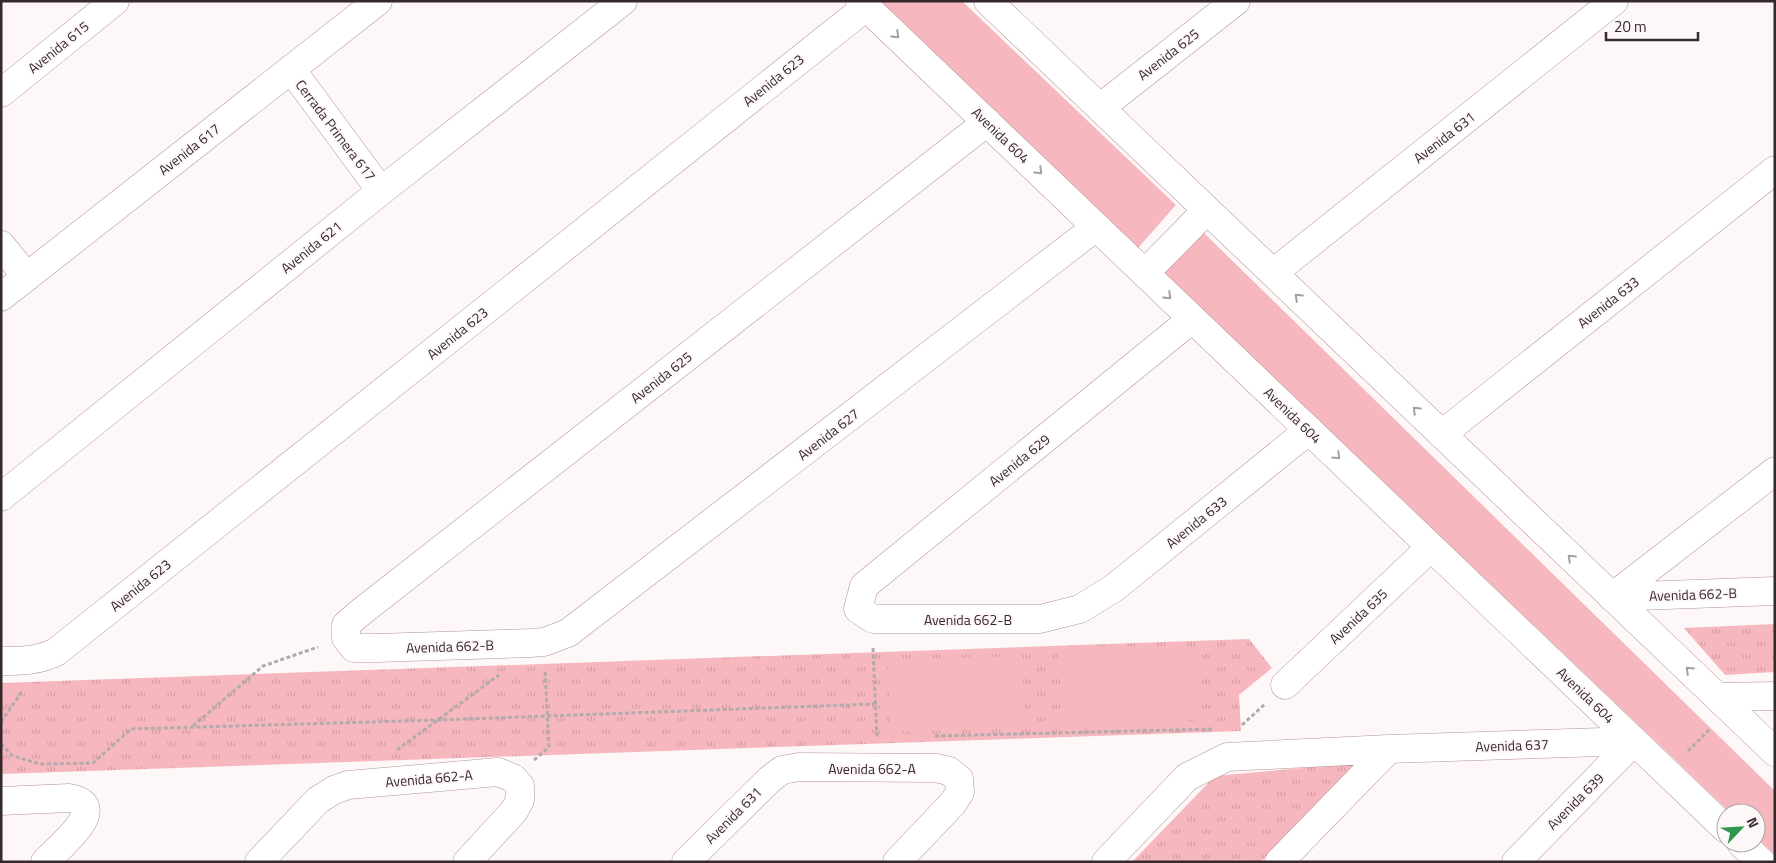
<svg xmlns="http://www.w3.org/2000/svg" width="1776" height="863" font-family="'Titillium Web',sans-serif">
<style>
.grass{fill:url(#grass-tufts)}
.garden{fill:#f6b8be}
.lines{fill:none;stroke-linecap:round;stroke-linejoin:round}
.minor-casing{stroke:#b29396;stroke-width:29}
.tertiary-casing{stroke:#b29396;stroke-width:29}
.path{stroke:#b3aaab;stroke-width:3;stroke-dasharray:4 2.5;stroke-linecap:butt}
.minor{stroke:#fff;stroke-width:28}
.tertiary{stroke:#fff;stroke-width:28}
.oneway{stroke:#a59fa0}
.labels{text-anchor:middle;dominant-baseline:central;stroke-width:4;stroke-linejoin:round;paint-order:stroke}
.street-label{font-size:14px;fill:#36292b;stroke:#fef7f8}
</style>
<defs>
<pattern id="grass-tufts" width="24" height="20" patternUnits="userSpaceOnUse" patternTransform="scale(1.25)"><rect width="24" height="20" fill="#f6b8be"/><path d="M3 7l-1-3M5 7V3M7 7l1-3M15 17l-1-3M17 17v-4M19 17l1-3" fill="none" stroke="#d49ea3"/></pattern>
</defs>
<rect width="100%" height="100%" fill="#fef7f8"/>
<path class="grass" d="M1775,624V672L1725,675L1684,628Z
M1249,639L1272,668L1239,695L1241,731L1,774V683Z
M1356,763L1261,862H1132L1215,776Z"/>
<path class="garden" d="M880,1H962L1176,205L1138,248Z
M1203,232L1775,791V855L1756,837V813H1731L1164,273Z
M1194,648L1197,720L1062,724L1059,652Z
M1022,656L1025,728L890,732L888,660Z"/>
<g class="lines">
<g class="minor-casing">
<path id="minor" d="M291,69L381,191
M1,93L115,1
M1100,108L1236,1
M987,122L361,612L346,625V638L354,648H376L530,643L544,642L568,633L1096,227
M1,245L27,277
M1273,273L1614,1
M1,297L378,1
M1192,319L864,586L858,609L873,619H1040L1080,609L1114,588L1309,430
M1442,434L1775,170
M1,497L381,191L623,1
M1612,597L1775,471
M1612,597L1775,591
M1,661C21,661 38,661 56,652L866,7
M1285,685L1431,547
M1718,697L1775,696
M1,801L69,798C113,805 58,848 45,862
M259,862L318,800L334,790L348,785L498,772L513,778L520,786V800L514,811L467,862
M686,862L769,780L782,770L799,767L936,768L949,771L959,779L960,792L953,803L897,862
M1106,862L1187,777L1227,757L1389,749L1634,741
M1279,862L1389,749
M1516,862L1634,741"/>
</g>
<g class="tertiary-casing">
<path id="tertiary" d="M860,1L1726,829
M988,1L1775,752
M1145,273L1207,210
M1741,843L1761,862"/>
</g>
<path class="path" d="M873,648L877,738
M1,722L23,690
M1242,725L1265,704
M193,726L263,666L318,647
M935,736L1214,729
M1,744L13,756L40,764L93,763L131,729L438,720L875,704
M397,750L499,675
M1688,751L1710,729
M534,760L549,747L545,670"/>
<use href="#minor" class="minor"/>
<use href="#tertiary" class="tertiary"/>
</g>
<defs><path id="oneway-chevron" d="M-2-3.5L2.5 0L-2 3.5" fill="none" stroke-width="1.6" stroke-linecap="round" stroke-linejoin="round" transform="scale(1.25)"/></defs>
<g class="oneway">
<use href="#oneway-chevron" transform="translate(896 35) rotate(44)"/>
<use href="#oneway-chevron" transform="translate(1039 171) rotate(44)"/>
<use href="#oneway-chevron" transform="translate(1168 296) rotate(44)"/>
<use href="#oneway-chevron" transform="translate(1298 297) rotate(-136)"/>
<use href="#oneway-chevron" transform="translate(1416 410) rotate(-136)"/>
<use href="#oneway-chevron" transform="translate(1337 456) rotate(44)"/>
<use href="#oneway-chevron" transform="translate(1571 558) rotate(-136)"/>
<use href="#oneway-chevron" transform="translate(1689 670) rotate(-136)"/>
</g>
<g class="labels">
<g class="street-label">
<text transform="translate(58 47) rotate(-39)">Avenida 615</text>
<text transform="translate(1168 54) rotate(-38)">Avenida 625</text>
<text transform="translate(773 80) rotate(-39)">Avenida 623</text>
<text transform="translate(336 130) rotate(53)">Cerrada Primera 617</text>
<text transform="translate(1001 135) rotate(44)">Avenida 604</text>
<text transform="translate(1444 137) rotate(-38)">Avenida 631</text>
<text transform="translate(189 149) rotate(-38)">Avenida 617</text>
<text transform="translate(311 247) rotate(-39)">Avenida 621</text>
<text transform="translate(1608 302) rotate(-38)">Avenida 633</text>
<text transform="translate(457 333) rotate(-39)">Avenida 623</text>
<text transform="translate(661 377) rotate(-38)">Avenida 625</text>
<text transform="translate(1293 415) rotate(44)">Avenida 604</text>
<text transform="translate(828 434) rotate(-38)">Avenida 627</text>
<text transform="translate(1019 460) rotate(-39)">Avenida 629</text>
<text transform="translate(1196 522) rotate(-39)">Avenida 633</text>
<text transform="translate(140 585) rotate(-39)">Avenida 623</text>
<text transform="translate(1693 594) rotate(-2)">Avenida 662-B</text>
<text transform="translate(1358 616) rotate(-43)">Avenida 635</text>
<text x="968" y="619">Avenida 662-B</text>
<text transform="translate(450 646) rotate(-2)">Avenida 662-B</text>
<text transform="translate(1586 695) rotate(44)">Avenida 604</text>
<text transform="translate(1512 745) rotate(-2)">Avenida 637</text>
<text x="872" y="768">Avenida 662-A</text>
<text transform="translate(429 778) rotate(-5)">Avenida 662-A</text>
<text transform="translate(1575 801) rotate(-45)">Avenida 639</text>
<text transform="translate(733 815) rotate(-45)">Avenida 631</text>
</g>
</g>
<rect width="1776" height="863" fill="none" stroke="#36292b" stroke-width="5"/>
<g transform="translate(1741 828) rotate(65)"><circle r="24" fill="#fef7f8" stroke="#aea5a6"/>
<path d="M0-4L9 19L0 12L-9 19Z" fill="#2e964d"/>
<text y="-8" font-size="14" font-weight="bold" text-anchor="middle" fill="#36292b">N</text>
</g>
<path d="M1606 32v8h92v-8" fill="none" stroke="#36292b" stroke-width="2.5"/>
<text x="1614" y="32" font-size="15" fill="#36292b" stroke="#fef7f8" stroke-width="4" paint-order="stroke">20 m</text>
</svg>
